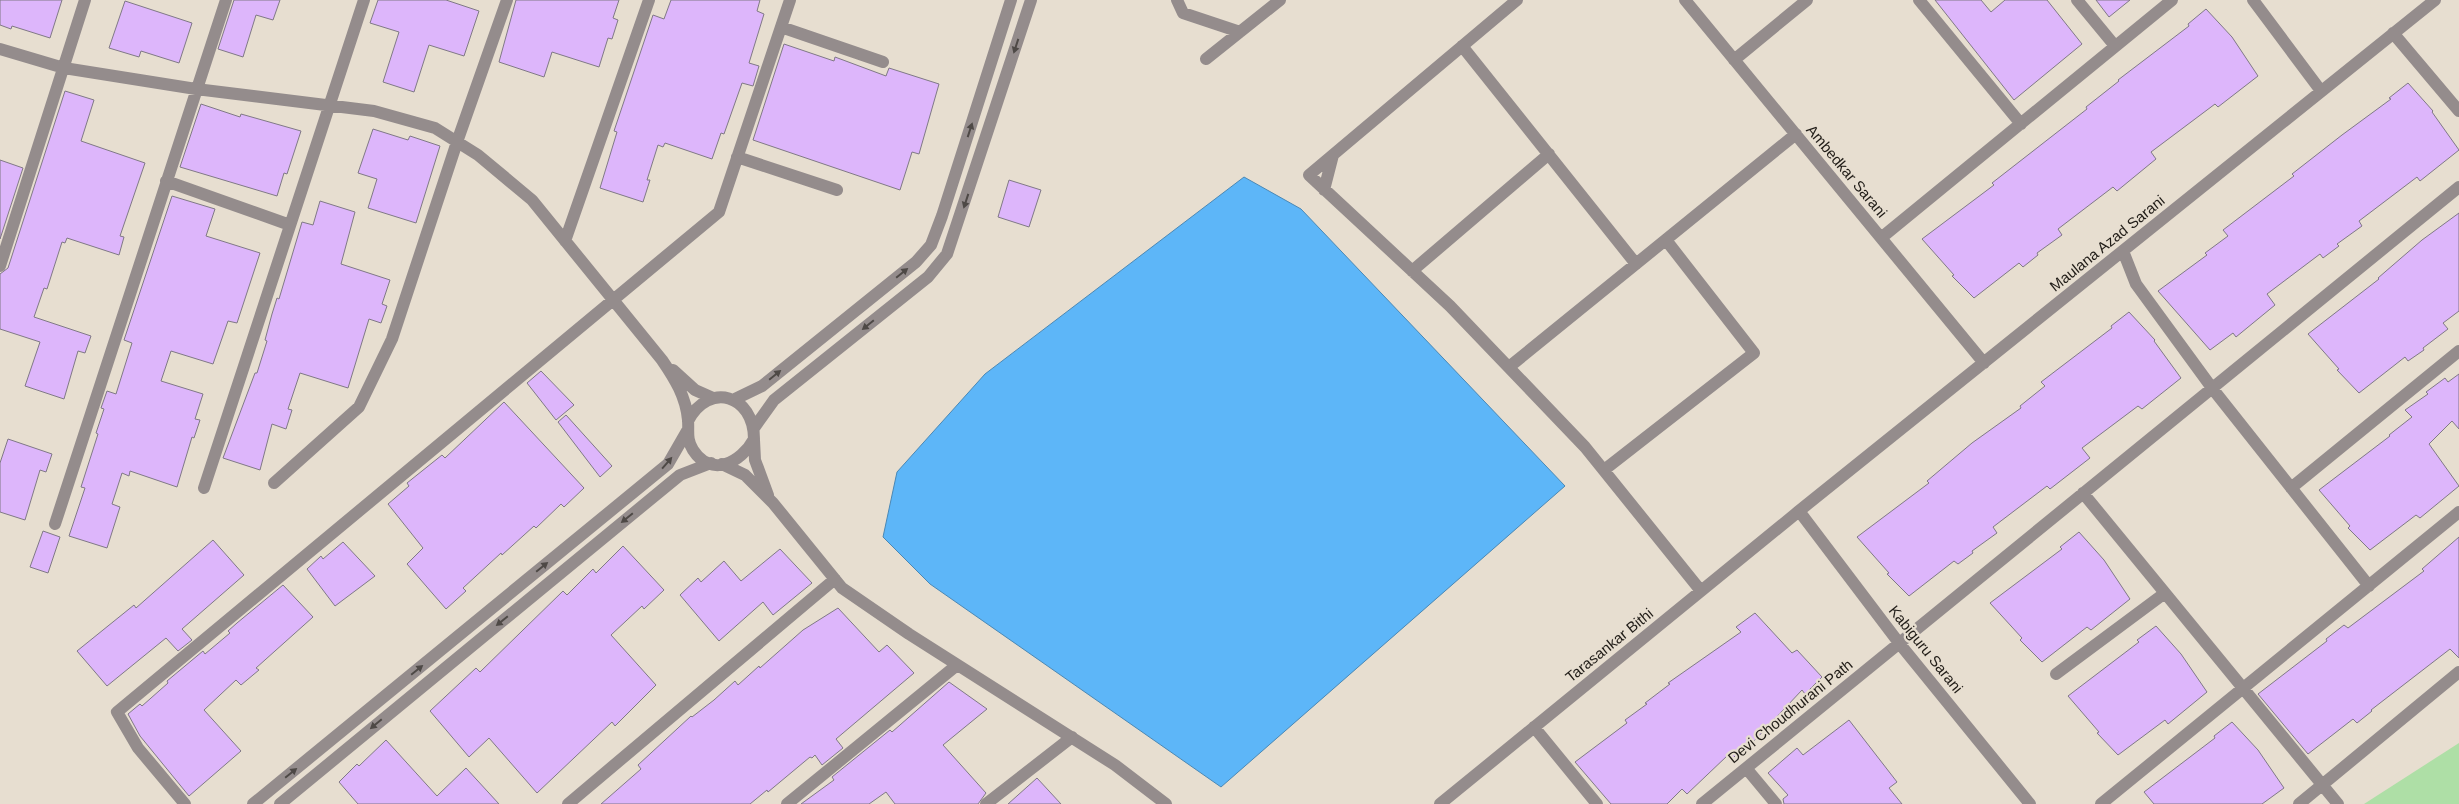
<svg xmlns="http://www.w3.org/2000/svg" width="2459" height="804" font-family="Helvetica,sans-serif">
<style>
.green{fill:#aedfa6}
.water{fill:#5db6f8;stroke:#4b88b4}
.building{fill:#ddb6fb;stroke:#807986}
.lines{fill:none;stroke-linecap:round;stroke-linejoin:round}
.minor{stroke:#948c8c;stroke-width:12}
.oneway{fill:#4e4946}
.labels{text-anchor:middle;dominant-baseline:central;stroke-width:4.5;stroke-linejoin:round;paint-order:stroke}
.street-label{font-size:15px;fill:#201c17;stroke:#e7ded0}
</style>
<rect width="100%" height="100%" fill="#e7ded0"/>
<path class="green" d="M2459,743V804H2364Z"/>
<path class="water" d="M1244,177L1301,209L1565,486L1221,787L930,584L883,537L897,472L985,374Z"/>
<path class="building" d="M0,0H62L50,38L12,26L11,29L0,25Z
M234,0H280L273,20L256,15L243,57L218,49Z
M378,0H446L479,11L464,56L429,45L414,92L383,82L399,32L370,23Z
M516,0H619L613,18L618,20L612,39L608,38L599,67L552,52L544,77L499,62Z
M671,0H760L757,11L764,14L749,63L759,66L753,86L742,83L724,134L721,133L712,159L665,143L663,147L658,145L647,180H650L643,202L600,188L617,132L614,131L653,15L664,19Z
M1935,0H1981L1991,12L2005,0H2047L2082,44L2014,100Z
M2096,0H2130L2109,17Z
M125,1L192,23L179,63L141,51L139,57L109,48Z
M2206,9L2232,37L2258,76L2218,107L2215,104L2151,152L2156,159L2117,191L2113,187L2058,229L2062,235L2037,253L2038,255L2023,267L2019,263L1974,298L1952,276L1954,275L1922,239L1994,185L1992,183L2087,109L2086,107L2119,81L2118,80L2189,26L2188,24Z
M784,44L834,61L835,57L886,76L889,68L939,84L919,154L912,152L900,190L753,140Z
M2408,83L2433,111L2432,112L2459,150L2420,181L2417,177L2359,221L2362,226L2337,244L2339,246L2323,258L2320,254L2267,294L2275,305L2236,337L2233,333L2210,350L2158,291L2207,255L2205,253L2228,236L2223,230L2294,176L2292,174L2342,135L2391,99L2389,98Z
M65,91L94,100L81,141L145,163L120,236L124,237L119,255L67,238L65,243L62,242L47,289L44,288L34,317L91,336L85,353L78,351L64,399L25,386L40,342L0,329V274L8,268Z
M201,104L240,117L241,114L301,131L287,174L284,173L277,196L180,167Z
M373,129L408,140L410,136L440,146L416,223L368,208L377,179L358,173Z
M0,160L23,168L0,239Z
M1009,180L1041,190L1029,227L998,217Z
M172,196L215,209L206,236L260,253L237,323L228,321L213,364L171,351L161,381L203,394L195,419L200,420L194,438L192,437L177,487L130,471L129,476L122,473L112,504L120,507L107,548L69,536L85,488L81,487L98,434L96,433L104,409L101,408L107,391L116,394L132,343L124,340Z
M320,201L355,212L341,264L390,280L382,304L387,306L381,323L369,319L348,388L300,373L288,409L292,410L286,429L272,424L260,470L223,458L255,373H257L267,341L265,340L272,314L277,298L279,299L302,222L313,225Z
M2459,213V311L2443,323L2448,329L2423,348L2424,350L2408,361L2405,357L2359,393L2337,370L2339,369L2308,334L2379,279L2378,278L2422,240Z
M2129,312L2155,340L2154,341L2181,378L2142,409L2138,406L2082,448L2090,458L2050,489L2047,486L1993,527L1997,533L1972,551L1973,553L1958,564L1954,561L1909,596L1887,574L1889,573L1857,537L1929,483L1927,481L1972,443L2021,408L2020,406L2045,386L2041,382L2112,328L2111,326Z
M541,371L574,405L556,420L527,383Z
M2459,374V429L2452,421L2429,444L2459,486L2420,518L2416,515L2370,550L2348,528L2350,526L2319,490L2390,436L2389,435L2412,417L2405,410L2428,394L2426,392L2445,378L2448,382Z
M504,402L584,488L564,507L561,504L536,528L534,526L502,555L501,553L463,588L466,591L446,609L407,564L423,548L388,504L409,486L407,483L442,455L445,458Z
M566,415L612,466L600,477L558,422Z
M8,439L52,454L46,472L40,470L25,520L0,512V463Z
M43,531L60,537L48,573L30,567Z
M2079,532L2104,560L2130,599L2091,630L2087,627L2042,662L2020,640L2022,638L1990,603L2062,549L2060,547Z
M2459,537V658L2450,649L2371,710L2372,711L2357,723L2353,719L2308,754L2258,694L2327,641L2326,639L2344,625L2348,628L2424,571L2422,569Z
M213,540L244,575L182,629L192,640L178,651L166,638L107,686L77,651L134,605L136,608Z
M343,542L375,576L335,606L307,569L321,556L323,559Z
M623,546L664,590L644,609L642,606L611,635L656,685L615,726L612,722L537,793L489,738L469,757L430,711L476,668L480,672L563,591L567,595L593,569L596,573Z
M780,549L812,583L773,615L763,602L719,641L680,595L698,578L701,582L724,561L741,581Z
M283,585L313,617L256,668L259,670L241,685L236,680L204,710L241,751L189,796L140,736L128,714L140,704L142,706L168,683L167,681L203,651L205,654L230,633L228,631L237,623Z
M838,608L879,652L887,645L914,673L836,739L843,748L822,765L815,755L812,758L810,757L768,792L767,790L750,804H601L641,769L638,765L691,716L692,717L714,700L735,681L738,685L759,666L760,668L803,630Z
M1755,613L1792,653L1797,650L1822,677L1805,694L1802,690L1754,741L1752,739L1731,760L1727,756L1687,794L1682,789L1667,804H1611L1575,762L1627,723L1625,720L1647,704L1645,703L1670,684L1668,683L1741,632L1736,627Z
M2156,626L2181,654L2207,692L2168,724L2165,720L2118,755L2097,733L2099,732L2068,696L2139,642L2137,640Z
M949,682L987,709L943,745L986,793L978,804H895L886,792L869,804H801L834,780L832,777L890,730L892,732Z
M1849,720L1897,782L1889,788L1902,804H1784L1783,799L1788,795L1768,773L1797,748L1803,755Z
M2232,722L2258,750L2284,788L2262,804H2154L2144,792L2215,738L2214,736Z
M386,740L437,796L466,768L499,804H358L339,782L357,764L359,766Z
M1037,778L1061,804H1008Z"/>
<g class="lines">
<path class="minor" d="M1177,0L1183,13L1240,32
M1517,0L1309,175L1450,306L1585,447L1701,591
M1685,0L1984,363
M1919,0L2021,124
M2077,0L2115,46
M2253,0L2321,91
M781,27L883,62
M2393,33L2459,111
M1462,46L1636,264
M0,49L64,68L196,89L374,111L435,128L478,155L532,200L662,360C675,379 686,397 688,420C689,431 686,439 693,450C711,478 741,463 754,439C754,395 709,381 688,421
M1206,59L1280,0
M1734,60L1807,0
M737,157L837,190
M166,181L290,225
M1324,190L1333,155
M1881,238L2172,0
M565,241L649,0
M2123,251L2136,284L2212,388L2369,586
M0,266L85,0
M1412,271L1549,154
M1509,367L1796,134
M673,370L695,390L713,398
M733,400L762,386L916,262L931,245L942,216L1011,0
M754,428L774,400L928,277L947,254L1031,0
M754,440L755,460L768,495
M722,464L745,475L773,503L842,588L909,634L1115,765L1166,804
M1604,470L1754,353L1666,240
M274,483L359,407L392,339L457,142L507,0
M204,488L364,0
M2291,488L2459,351
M2083,493L2338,804
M1799,511L1899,643L2030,804
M55,524L226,0
M2056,674L2165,593
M1534,727L1597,804
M1746,768L1776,804
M185,804L138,748L117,712L719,212L790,0
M253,804L668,464L687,431
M280,804L680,475L711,463
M568,804L835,579
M787,804L957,665
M986,804L1072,737
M1440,804L1799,511L2435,0
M1702,804L2459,187
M2101,804L2459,512
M2299,804L2459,672"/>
</g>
<defs><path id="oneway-solid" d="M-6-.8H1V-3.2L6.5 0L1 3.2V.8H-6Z" transform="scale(1.25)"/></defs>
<g class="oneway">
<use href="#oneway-solid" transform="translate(1016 46) rotate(108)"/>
<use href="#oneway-solid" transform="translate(970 130) rotate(-72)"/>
<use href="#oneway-solid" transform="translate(966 201) rotate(108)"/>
<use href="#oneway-solid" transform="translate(902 273) rotate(-39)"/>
<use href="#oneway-solid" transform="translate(868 325) rotate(141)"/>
<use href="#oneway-solid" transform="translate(775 375) rotate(-39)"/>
<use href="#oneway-solid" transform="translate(667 463) rotate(-49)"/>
<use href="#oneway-solid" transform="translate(627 518) rotate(141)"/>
<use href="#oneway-solid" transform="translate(542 567) rotate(-39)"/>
<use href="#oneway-solid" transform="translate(502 621) rotate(141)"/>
<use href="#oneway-solid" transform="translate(417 670) rotate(-39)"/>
<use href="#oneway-solid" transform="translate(376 724) rotate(140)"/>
<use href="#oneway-solid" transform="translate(291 773) rotate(-39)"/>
</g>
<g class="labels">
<g class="street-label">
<text transform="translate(1847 171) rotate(50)">Ambedkar Sarani</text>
<text transform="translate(2107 243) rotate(-39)">Maulana Azad Sarani</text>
<text transform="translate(1609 645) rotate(-39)">Tarasankar Bithi</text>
<text transform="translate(1926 649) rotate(51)">Kabiguru Sarani</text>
<text transform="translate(1790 711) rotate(-39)">Devi Choudhurani Path</text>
</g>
</g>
</svg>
